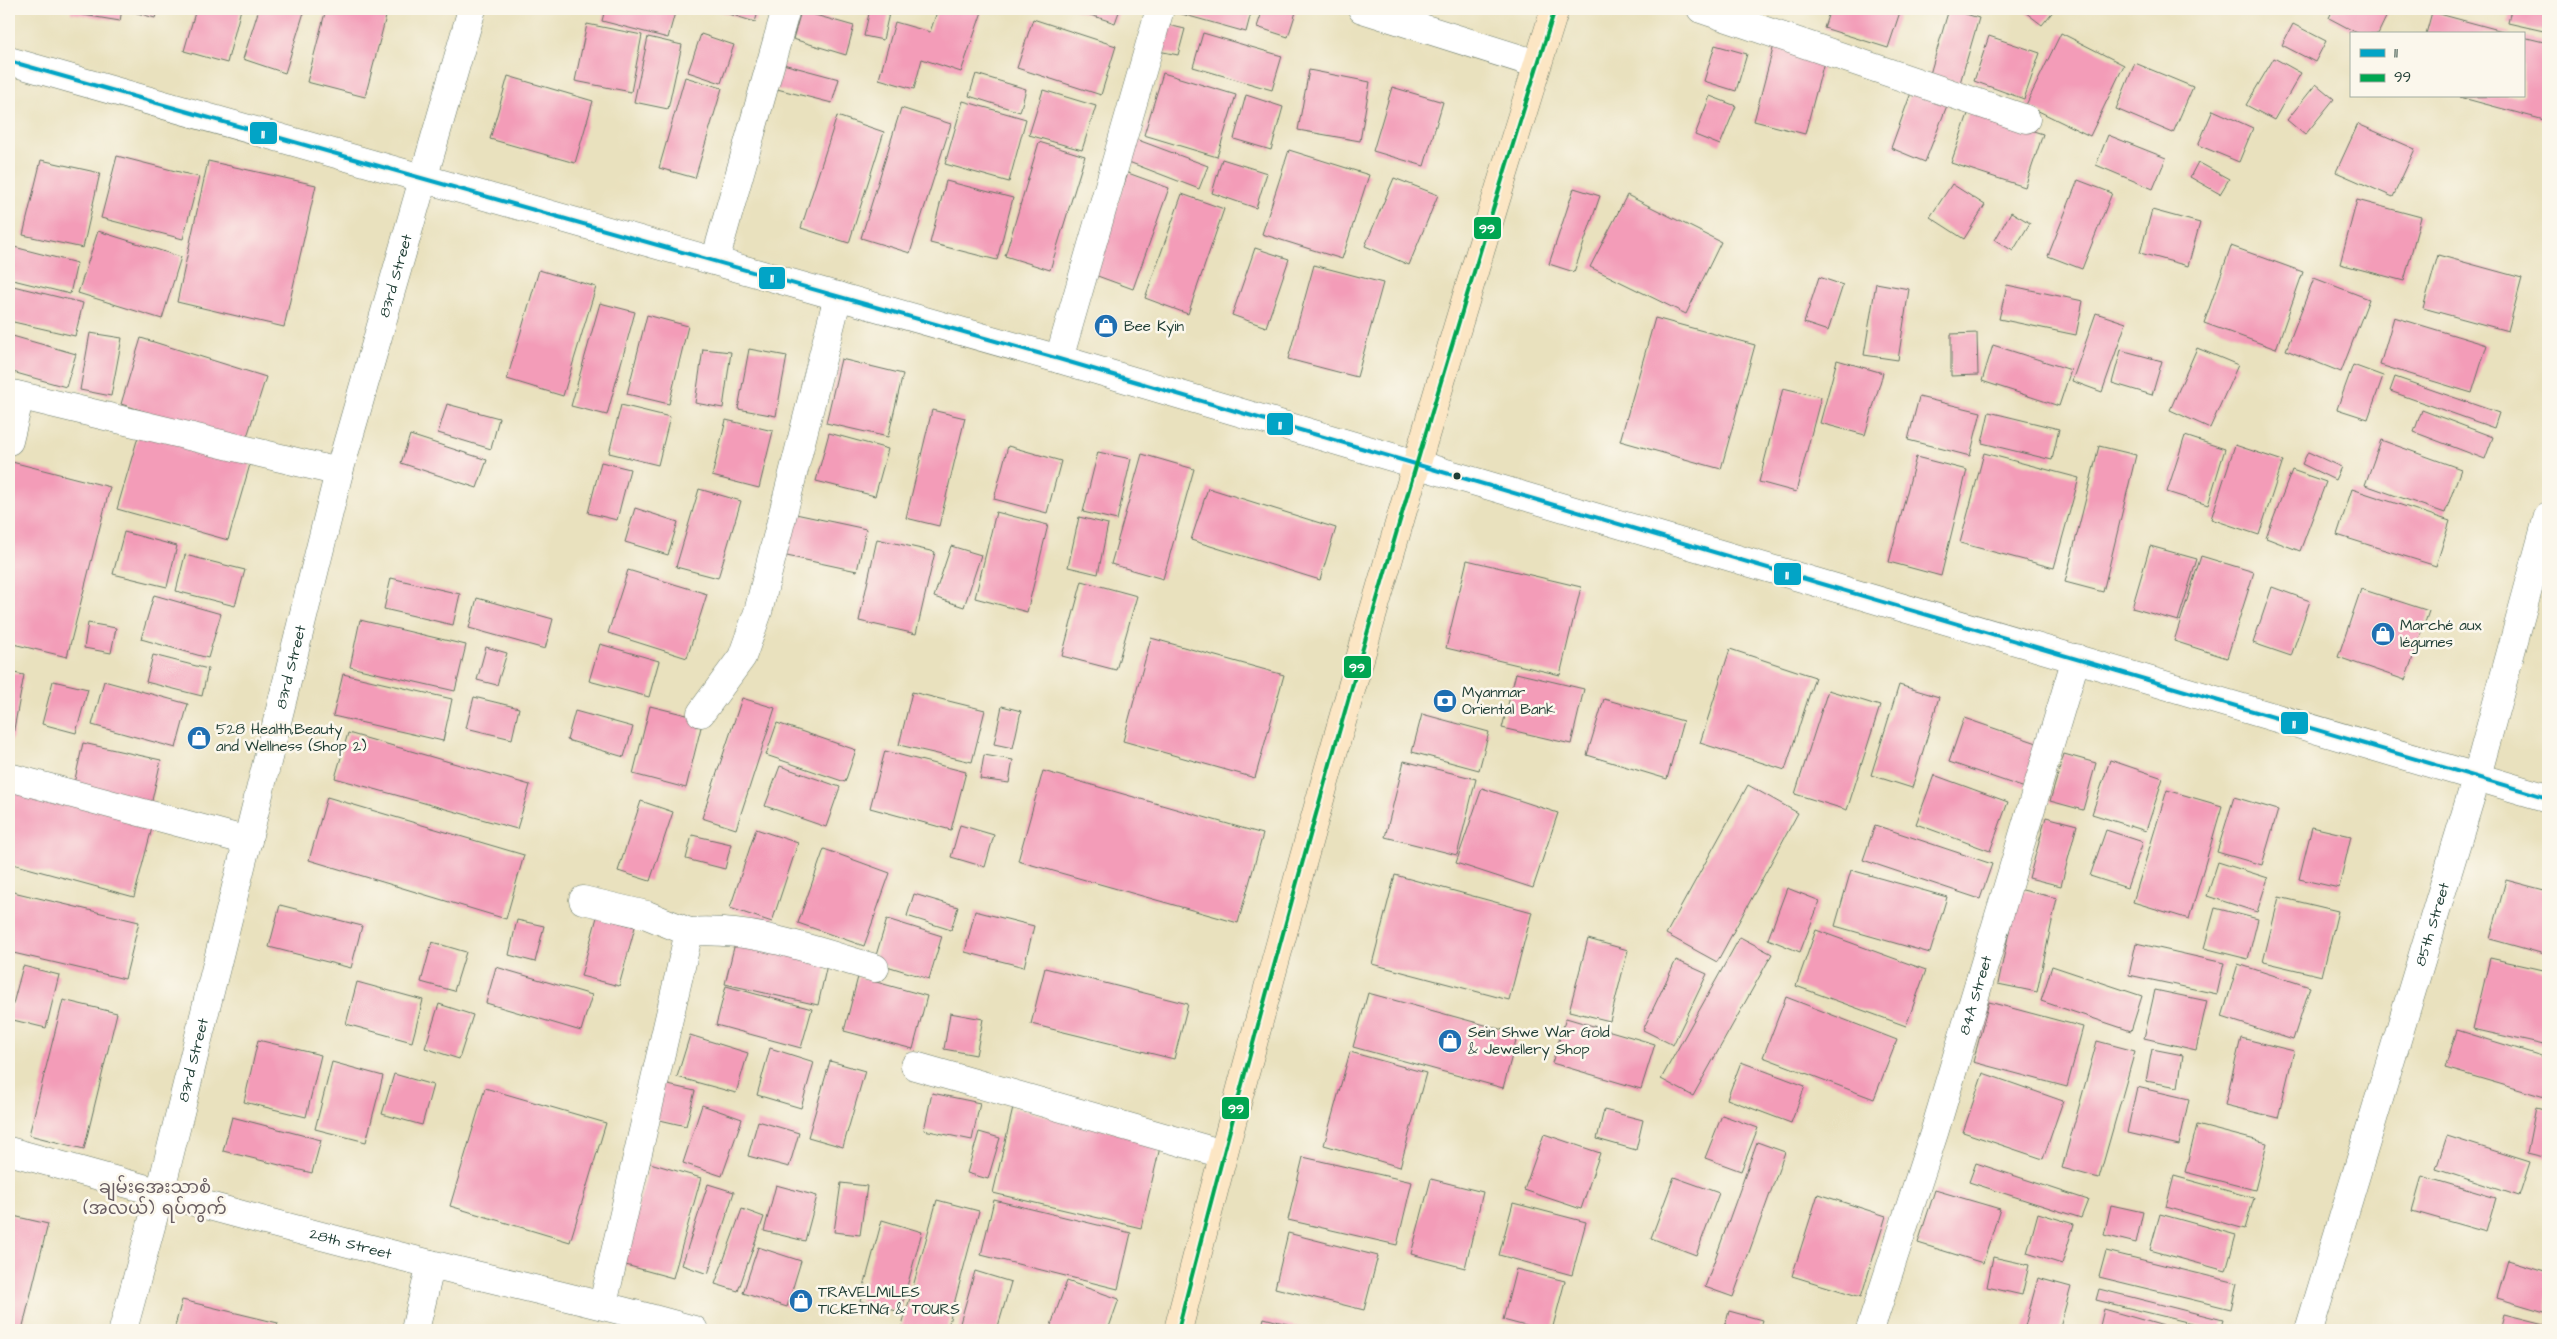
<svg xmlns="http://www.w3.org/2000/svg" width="2557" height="1339" font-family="'Architects Daughter','Noto Sans Myanmar',sans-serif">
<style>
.building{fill:#f39cb8}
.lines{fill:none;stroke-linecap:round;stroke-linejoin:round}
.minor-casing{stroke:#667664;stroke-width:29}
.secondary-casing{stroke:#667664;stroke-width:29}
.minor{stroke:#fff;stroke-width:28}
.secondary{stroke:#fce6c4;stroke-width:28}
.bus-1-casing{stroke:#fbf7ec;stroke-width:8}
.bus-2-casing{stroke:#fbf7ec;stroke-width:8}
.bus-1{stroke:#02a4c6;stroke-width:4}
.bus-2{stroke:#00a651;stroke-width:4}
.bus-dot{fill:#1f3d34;stroke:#fbf7ec;stroke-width:2}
.labels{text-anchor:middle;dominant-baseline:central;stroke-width:5;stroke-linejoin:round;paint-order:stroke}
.street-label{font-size:15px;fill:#1f3d34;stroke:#fbf7ec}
.poi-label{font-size:15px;fill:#1f3d34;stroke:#fbf7ec;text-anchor:start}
.quarter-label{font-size:18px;fill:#695e62;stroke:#fbf7ec}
.line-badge{stroke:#fbf7ec;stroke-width:2}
.badge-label{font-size:14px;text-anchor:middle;font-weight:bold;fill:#fff}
</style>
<rect width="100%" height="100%" fill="#fbf7ec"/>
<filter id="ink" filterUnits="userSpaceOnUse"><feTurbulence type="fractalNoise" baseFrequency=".02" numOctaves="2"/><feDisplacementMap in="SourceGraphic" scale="10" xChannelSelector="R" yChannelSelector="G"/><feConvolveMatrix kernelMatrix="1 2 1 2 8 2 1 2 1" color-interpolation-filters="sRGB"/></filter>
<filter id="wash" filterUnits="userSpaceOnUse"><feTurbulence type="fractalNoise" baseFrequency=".0096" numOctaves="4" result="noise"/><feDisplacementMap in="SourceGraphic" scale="20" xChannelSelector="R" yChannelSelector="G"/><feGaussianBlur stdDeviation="1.12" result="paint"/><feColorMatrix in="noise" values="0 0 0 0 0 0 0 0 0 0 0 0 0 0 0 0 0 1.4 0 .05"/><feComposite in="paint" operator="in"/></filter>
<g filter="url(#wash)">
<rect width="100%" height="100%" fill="#e9e1be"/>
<g id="blocks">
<path class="building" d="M71,9H122L120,21L71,13Z
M123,9H158L155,18Z
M196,9H241L227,63L184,51Z
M259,9H305L285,73L243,59Z
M326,9H388L365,97L307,82Z
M605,9H676L668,38L602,21Z
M713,9H759L755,22Z
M870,9H890L883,40L864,36Z
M938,9H983L961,72L922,59L914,89L879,79L895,22L930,32Z
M1072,9H1120L1115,23Z
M1171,9H1252L1246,32L1171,11Z
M1263,9H1297L1288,37L1257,27Z
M1830,9H1901L1888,48L1824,28Z
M1949,9L1979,18L1960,83L1930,74Z
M2021,9H2055L2042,25Z
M2333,9H2385L2389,11L2378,34H2359L2329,18Z
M2511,9H2548V32L2508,23Z
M801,11L854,26L846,55L793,39Z
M2432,12L2510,33V34H2426Z
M1033,19L1116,46L1101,95L1017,68Z
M1151,21L1185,29L1178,55L1144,48Z
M587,24L642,35L631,92L575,81Z
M2293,24L2326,41L2315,62L2282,45Z
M1203,33L1282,56L1272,90L1193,67Z
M2061,33L2124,65L2090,136L2026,105Z
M701,34L734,45L721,83L688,72Z
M1989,36L2040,53L2024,99L1974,81Z
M648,37L682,45L668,109L634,102Z
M2523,37L2548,43V121L2459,97L2523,96Z
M1715,45L1747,54L1736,91L1704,81Z
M1774,45L1825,58L1805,134L1754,121Z
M2274,58L2301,73L2274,120L2246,105Z
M2135,63L2193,87L2173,133L2116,109Z
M783,64L839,79L832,103L777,89Z
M1309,70L1370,82L1360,141L1298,130Z
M1163,73L1236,95L1217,157L1144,135Z
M976,74L1026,89L1020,112L969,96Z
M508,76L593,101L575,163L490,139Z
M685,77L722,88L695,178L659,168Z
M2316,84L2334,99L2305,135L2287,120Z
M1392,87L1443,102L1424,166L1373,151Z
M1043,90L1096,106L1082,150L1029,135Z
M1912,90L1948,103L1925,162L1891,148Z
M1246,95L1283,107L1271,150L1234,139Z
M1710,96L1736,106L1720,145L1695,135Z
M963,101L1026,119L1009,182L945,164Z
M901,108L951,124L910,253L861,238Z
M2213,110L2253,128L2239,162L2198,145Z
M1969,111L2043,134L2025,187L1951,163Z
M837,116L884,132L849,243L801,228Z
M2358,124L2415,149L2393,197L2336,172Z
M2108,135L2166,158L2153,189L2096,165Z
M1130,137L1208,166L1199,189L1121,159Z
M1039,142L1085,156L1050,270L1005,256Z
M1289,150L1369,175L1342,259L1262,234Z
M117,156L199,177L183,239L101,218Z
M1222,159L1267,173L1256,208L1212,193Z
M41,160L100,173L83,248L23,235Z
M208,161L316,185L284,327L177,302Z
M2198,162L2229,179L2220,194L2190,177Z
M1128,173L1169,188L1133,289L1092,274Z
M1394,178L1438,195L1409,265L1365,246Z
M2078,180L2112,193L2082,269L2048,256Z
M946,181L1013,198L997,260L930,243Z
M1952,184L1985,205L1964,239L1930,217Z
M1574,188L1600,196L1574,272L1549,264Z
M1182,194L1224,209L1188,314L1145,298Z
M1627,195L1721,242L1686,314L1590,267Z
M2357,200L2421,217L2404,281L2340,264Z
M2152,210L2200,223L2188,266L2140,253Z
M2011,212L2030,223L2013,251L1995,240Z
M98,231L181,257L162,319L78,293Z
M2231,246L2303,272L2276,349L2204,323Z
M14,247L77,263L70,294L9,279Z
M1255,248L1289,259L1266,327L1232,315Z
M2438,255L2522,278L2508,331L2423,308Z
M1314,265L1383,283L1357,377L1288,359Z
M539,270L596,287L563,396L507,379Z
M1819,277L1843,285L1828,331L1804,323Z
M2314,278L2369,299L2341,372L2286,350Z
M1876,283L1909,289L1898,360L1864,355Z
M9,285L83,303L75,336L9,321Z
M2007,285L2083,301L2076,335L1999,319Z
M600,303L635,312L607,415L571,406Z
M2096,313L2126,323L2102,392L2072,381Z
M647,315L688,326L669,404L627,394Z
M2394,317L2487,345L2472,393L2380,365Z
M1655,318L1755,345L1721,469L1620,441Z
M90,333L122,338L111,396L80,390Z
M1977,333L1978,375L1951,376V334Z
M9,335L76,354L66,387L9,371Z
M141,338L266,377L245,443L121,404Z
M1993,345L2071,370L2059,406L1982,381Z
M2197,348L2238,365L2210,428L2170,410Z
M703,349L731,352L723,408L695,403Z
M749,349L787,356L776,416L738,409Z
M2121,350L2162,361L2152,395L2112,383Z
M841,359L903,374L888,437L826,423Z
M1837,360L1883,373L1865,435L1820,423Z
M2353,365L2383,376L2368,419L2337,409Z
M2395,377L2499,413L2494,428L2390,391Z
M1783,388L1821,397L1796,492L1759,482Z
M1919,397L1981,412L1970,456L1908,440Z
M447,404L499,418L491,449L438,433Z
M621,405L670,417L658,465L609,453Z
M932,410L965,418L939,526L906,518Z
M2422,410L2493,437L2485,459L2414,432Z
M1989,412L2059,429L2052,460L1982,443Z
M726,420L773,431L759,488L712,476Z
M140,430L251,461L228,540L117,509Z
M829,433L888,449L875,496L816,481Z
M410,435L487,460L477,488L401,463Z
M2185,436L2225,449L2208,505L2167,492Z
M2381,440L2461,469L2445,513L2365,485Z
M2235,445L2283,461L2259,535L2211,519Z
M1008,446L1061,461L1047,513L994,499Z
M2099,446L2136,455L2103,592L2065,582Z
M1098,452L1131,459L1117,520L1083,512Z
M2308,452L2341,467L2335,480L2302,464Z
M1984,453L2079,478L2054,568L1960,543Z
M1142,454L1194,469L1163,579L1111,564Z
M1916,457L1967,470L1941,576L1889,562Z
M12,462L110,487L67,657L9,643V475Z
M601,462L630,469L617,520L588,513Z
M2292,470L2326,482L2300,551L2266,538Z
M1208,488L1336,528L1320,580L1191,540Z
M699,489L741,501L718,578L676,567Z
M2352,489L2450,521L2436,566L2337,535Z
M635,508L678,522L668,555L625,542Z
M996,512L1048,525L1027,612L975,598Z
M791,513L866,529L857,571L782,555Z
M1079,517L1108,524L1098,574L1068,567Z
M124,532L177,546L167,587L113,574Z
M877,539L935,552L916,634L859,621Z
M951,546L981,555L964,607L934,597Z
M2150,546L2197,559L2178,621L2132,608Z
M185,555L245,570L235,606L176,591Z
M2201,556L2254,572L2227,658L2174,641Z
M1467,560L1581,587L1560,675L1446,648Z
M628,570L707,594L687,658L608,633Z
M391,578L460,594L453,625L384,609Z
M1082,581L1137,596L1116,670L1062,656Z
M2272,587L2310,601L2291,656L2253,643Z
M2361,589L2429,611L2405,680L2338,657Z
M154,595L221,614L208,658L141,639Z
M477,598L553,619L545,649L469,628Z
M360,620L466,645L455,691L350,667Z
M88,623L116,628L111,653L84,648Z
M1151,638L1284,675L1255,778L1123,741Z
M600,644L659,661L649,697L589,681Z
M486,647L507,653L497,685L477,680Z
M1730,649L1815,677L1785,770L1700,743Z
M153,655L208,669L202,696L146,682Z
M9,672L24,675L12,740H9Z
M1516,673L1584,689L1571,744L1502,728Z
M343,674L452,699L443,741L333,716Z
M53,681L88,689L76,733L42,724Z
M104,681L188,704L176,748L92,725Z
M1899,685L1939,697L1912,788L1871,775Z
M1828,690L1880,706L1847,810L1795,794Z
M912,692L985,710L972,762L899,745Z
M474,697L519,708L512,739L466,728Z
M742,698L775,708L736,829L702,818Z
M1604,699L1683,721L1667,779L1587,755Z
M650,706L703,719L686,788L633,774Z
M1002,706L1021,711L1013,748L994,744Z
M575,711L633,727L624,757L567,740Z
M1422,714L1489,732L1479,770L1412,752Z
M1964,718L2040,744L2025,788L1949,762Z
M777,723L856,750L845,782L766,755Z
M348,733L530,785L517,829L335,778Z
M83,743L161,760L151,805L73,788Z
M885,751L966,772L951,830L870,808Z
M2064,754L2096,763L2083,810L2050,801Z
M984,755L1013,760L1009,783L980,779Z
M2110,760L2163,778L2146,831L2092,814Z
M1404,761L1476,779L1457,855L1385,837Z
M780,766L840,787L826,827L765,806Z
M1043,771L1263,834L1238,923L1018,861Z
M1934,775L2008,802L1990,851L1916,824Z
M1748,785L1798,813L1717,962L1666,934Z
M16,786L153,824L134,897L9,863V814Z
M1482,788L1558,813L1533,888L1456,863Z
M2167,790L2222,806L2189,919L2133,902Z
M327,797L524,855L506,919L309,860Z
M2234,797L2278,810L2262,865L2217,852Z
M641,801L673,812L650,881L618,871Z
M2046,817L2077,825L2061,886L2029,878Z
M960,825L994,835L985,867L951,857Z
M1875,825L1992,864L1980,899L1863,860Z
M2312,827L2351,836L2339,888L2299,879Z
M756,829L798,843L772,922L730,908Z
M2106,830L2143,842L2127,888L2090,876Z
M692,835L731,844L725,869L686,859Z
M824,849L890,873L864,946L798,923Z
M2218,862L2268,878L2257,912L2207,896Z
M1851,870L1947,897L1930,953L1835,926Z
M1395,875L1532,912L1509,1000L1372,964Z
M2506,880L2548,891V955L2490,939Z
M1787,888L1820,901L1800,952L1768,939Z
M2018,889L2057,898L2037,992L1998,984Z
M9,891L139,922L125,979L9,952Z
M914,894L958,907L951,930L907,916Z
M2279,897L2338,911L2322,976L2263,962Z
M280,905L362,926L351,968L269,947Z
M2215,908L2258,919L2248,959L2204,948Z
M975,911L1034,926L1024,967L965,952Z
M597,917L635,927L619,986L581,976Z
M887,919L942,936L929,979L874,962Z
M517,920L544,926L535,962L509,955Z
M1816,930L1926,970L1906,1026L1796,986Z
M1740,937L1772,954L1693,1096L1661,1079Z
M736,939L828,960L818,1005L725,984Z
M1588,939L1628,950L1610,1021L1569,1011Z
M432,942L466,952L454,991L421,982Z
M2136,943L2224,963L2217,994L2129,975Z
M2490,958L2548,971V1046L2473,1029Z
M1676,960L1707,974L1673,1045L1643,1030Z
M2238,964L2310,987L2293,1040L2222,1017Z
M23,966L59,975L46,1028L9,1019Z
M2052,966L2142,996L2131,1031L2041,1001Z
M496,967L592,995L581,1031L486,1003Z
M1045,968L1188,1004L1174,1059L1031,1024Z
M858,977L927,996L913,1049L844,1031Z
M357,982L423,1000L412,1042L346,1024Z
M726,986L812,1009L801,1048L716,1025Z
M2155,990L2207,1001L2196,1050L2144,1038Z
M1368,993L1518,1034L1503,1088L1353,1047Z
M1786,997L1897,1040L1874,1099L1763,1057Z
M63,1000L117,1013L84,1149L29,1135Z
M1989,1002L2083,1027L2067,1087L1973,1062Z
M439,1004L473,1015L459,1059L425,1048Z
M950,1013L983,1019L976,1055L944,1049Z
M1566,1018L1655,1044L1641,1089L1552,1063Z
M2457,1030L2548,1058V1098L2445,1068Z
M690,1035L748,1053L736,1093L677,1077Z
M2241,1038L2294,1051L2278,1118L2225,1105Z
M258,1040L321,1055L306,1117L244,1102Z
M2097,1041L2135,1051L2099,1178L2062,1168Z
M770,1048L814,1062L801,1108L757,1095Z
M2152,1049L2183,1055L2178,1087L2146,1081Z
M1350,1052L1426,1073L1400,1167L1324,1145Z
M830,1061L865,1071L843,1147L808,1137Z
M332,1062L383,1076L366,1142L315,1129Z
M1741,1062L1805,1086L1791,1123L1727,1099Z
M1983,1073L2063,1101L2043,1159L1963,1132Z
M394,1074L433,1085L422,1125L382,1114Z
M659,1083L695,1091L686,1126L651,1118Z
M2137,1087L2189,1099L2179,1145L2127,1133Z
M485,1088L606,1123L570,1242L450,1206Z
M932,1093L980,1103L972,1140L924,1130Z
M702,1105L742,1119L722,1176L683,1163Z
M2536,1107L2548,1110V1158L2527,1153Z
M1013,1108L1161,1143L1141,1228L993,1193Z
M1604,1110L1643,1120L1636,1150L1597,1139Z
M1722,1115L1758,1128L1741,1171L1705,1158Z
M232,1117L321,1140L312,1173L223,1151Z
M758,1121L799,1133L789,1167L748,1156Z
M2197,1125L2267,1143L2255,1190L2185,1172Z
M979,1132L1000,1138L988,1179L967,1173Z
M1544,1134L1600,1153L1581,1209L1524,1190Z
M2447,1136L2530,1162L2519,1196L2436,1169Z
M1757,1142L1785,1152L1733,1297L1705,1287Z
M1303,1157L1412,1182L1397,1245L1288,1220Z
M650,1163L701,1178L673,1278L622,1264Z
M1976,1163L2088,1200L2081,1218L1969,1182Z
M2174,1176L2254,1198L2245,1229L2166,1207Z
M2422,1176L2496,1198L2486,1232L2412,1211Z
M1674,1177L1719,1193L1696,1255L1651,1238Z
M1431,1179L1483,1192L1465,1268L1411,1254Z
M841,1183L867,1186L860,1235L834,1232Z
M708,1184L734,1192L708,1274L682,1265Z
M776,1185L817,1196L805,1241L764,1231Z
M1935,1190L2000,1209L1983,1263L1918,1243Z
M1818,1194L1886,1216L1861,1297L1792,1276Z
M937,1200L979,1211L947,1330H901Z
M994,1200L1131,1233L1118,1289L981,1255Z
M1513,1203L1586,1222L1572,1275L1499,1255Z
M2111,1205L2143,1212L2136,1243L2104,1235Z
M742,1209L764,1217L738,1291L715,1284Z
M2038,1213L2074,1224L2062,1264L2027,1253Z
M2160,1214L2236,1235L2226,1271L2150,1250Z
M9,1215L48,1224L22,1330H9Z
M882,1220L922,1232L900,1312L860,1301Z
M1288,1233L1378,1256L1364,1310L1275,1288Z
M758,1247L801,1261L787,1307L743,1293Z
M2106,1251L2237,1283L2231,1309L2099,1277Z
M1993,1257L2029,1265L2022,1295L1987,1287Z
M2508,1260L2548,1272V1313L2497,1298Z
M1516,1269L1565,1281L1552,1330H1541L1503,1320Z
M975,1271L1011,1282L997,1330H958Z
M2038,1278L2071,1287L2059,1330H2024Z
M1067,1281L1119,1299L1108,1330H1057L1050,1328Z
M2099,1289L2223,1320L2220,1330L2096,1300Z
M182,1300L278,1323L276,1330H174Z
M2104,1309L2178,1330H2099Z
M1729,1311L1762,1320L1759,1330H1724Z
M2504,1314L2548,1325V1330H2500Z
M1264,1318L1310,1330H1261Z"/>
</g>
</g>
<g filter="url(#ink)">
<use href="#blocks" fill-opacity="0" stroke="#667664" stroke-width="1"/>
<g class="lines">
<g class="minor-casing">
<g id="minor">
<path d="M1362,9L1537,64"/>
<path d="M1701,9L2026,119"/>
<path d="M9,61L1059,359L2548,798"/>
<path d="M715,261L786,9"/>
<path d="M1059,359L1160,9"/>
<path d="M9,393L339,472"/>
<path d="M9,441L20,396"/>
<path d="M701,713L742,657L758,612L838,296"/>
<path d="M9,777L248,841"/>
<path d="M583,900L647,915L689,932L603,1304"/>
<path d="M689,932C753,927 814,951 875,968"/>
<path d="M915,1066L1223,1154"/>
<path id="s1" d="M9,1151C149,1190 290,1229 431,1264C519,1286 607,1305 694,1330"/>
<path id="s2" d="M123,1330L160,1193L339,472L472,9"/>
<path d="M415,1330L431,1264"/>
<path id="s3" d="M1870,1330L1934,1133L2076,658"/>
<path id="s4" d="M2309,1330L2477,776L2548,516"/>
</g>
</g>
<g class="secondary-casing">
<path id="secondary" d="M1178,1330C1291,886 1418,446 1555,9"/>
</g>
<use href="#minor" class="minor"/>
<use href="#secondary" class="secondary"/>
<g class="bus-1-casing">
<path id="bus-1" d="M9,61L1059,359L2548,798"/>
</g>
<g class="bus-2-casing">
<path id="bus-2" d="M1178,1330C1291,886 1418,446 1555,9"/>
</g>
<use href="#bus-1" class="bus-1"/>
<use href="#bus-2" class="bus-2"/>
</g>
</g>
<defs>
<g id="shop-disc" transform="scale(1.25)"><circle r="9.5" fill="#1f6fb2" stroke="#fbf7ec"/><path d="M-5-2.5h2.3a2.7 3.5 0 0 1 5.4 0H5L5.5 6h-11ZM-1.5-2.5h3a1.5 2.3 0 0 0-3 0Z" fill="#fff"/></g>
<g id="bank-disc" transform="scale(1.25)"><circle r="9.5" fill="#1f6fb2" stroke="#fbf7ec"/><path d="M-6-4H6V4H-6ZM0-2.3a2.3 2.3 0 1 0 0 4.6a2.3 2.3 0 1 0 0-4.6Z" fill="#fff"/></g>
</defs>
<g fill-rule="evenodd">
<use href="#shop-disc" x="1106" y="326"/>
<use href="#shop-disc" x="2383" y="634"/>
<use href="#bank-disc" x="1445" y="701"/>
<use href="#shop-disc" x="199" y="738"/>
<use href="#shop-disc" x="1450" y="1041"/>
<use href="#shop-disc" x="801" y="1301"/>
</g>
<circle class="bus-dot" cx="1457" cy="476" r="4.5"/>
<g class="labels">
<g class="street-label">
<text stroke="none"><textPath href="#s2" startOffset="1089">83rd Street</textPath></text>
<text stroke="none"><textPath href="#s2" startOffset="684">83rd Street</textPath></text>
<text stroke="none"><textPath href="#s4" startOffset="424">85th Street</textPath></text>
<text stroke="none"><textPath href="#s3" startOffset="351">84A Street</textPath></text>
<text stroke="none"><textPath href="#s2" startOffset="279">83rd Street</textPath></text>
<text stroke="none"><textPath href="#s1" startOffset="354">28th Street</textPath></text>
</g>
<g class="poi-label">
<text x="1124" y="326">Bee Kyin</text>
<text x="2400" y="625">Marché aux<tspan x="2400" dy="17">légumes</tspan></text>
<text x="1462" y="692">Myanmar<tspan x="1462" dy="17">Oriental Bank</tspan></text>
<text x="216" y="729">528 Health,Beauty<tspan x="216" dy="17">and Wellness (Shop 2)</tspan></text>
<text x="1468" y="1032">Sein Shwe War Gold<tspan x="1468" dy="17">&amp; Jewellery Shop</tspan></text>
<text x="818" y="1292">TRAVELMILES<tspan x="818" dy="17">TICKETING &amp; TOURS</tspan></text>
</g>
<g class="quarter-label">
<text x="155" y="1187">ချမ်းအေးသာစံ<tspan x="155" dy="21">(အလယ်) ရပ်ကွက်</tspan></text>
</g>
</g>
<g class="line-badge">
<rect x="249" y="121" width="29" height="24" rx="5" fill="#02a4c6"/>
<rect x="1473" y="216" width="29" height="24" rx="5" fill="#00a651"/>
<rect x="758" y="266" width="28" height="24" rx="5" fill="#02a4c6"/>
<rect x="1266" y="412" width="28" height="24" rx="5" fill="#02a4c6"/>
<rect x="1773" y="562" width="29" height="24" rx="5" fill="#02a4c6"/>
<rect x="1343" y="655" width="29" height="24" rx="5" fill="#00a651"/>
<rect x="2280" y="711" width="29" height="24" rx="5" fill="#02a4c6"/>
<rect x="1221" y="1096" width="29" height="24" rx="5" fill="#00a651"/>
</g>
<g class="badge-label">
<text x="263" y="138">11</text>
<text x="1487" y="233">99</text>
<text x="772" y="282">11</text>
<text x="1280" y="429">11</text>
<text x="1787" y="579">11</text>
<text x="1357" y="672">99</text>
<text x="2294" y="728">11</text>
<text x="1236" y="1113">99</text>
</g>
<rect width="2557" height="1339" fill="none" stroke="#fbf7ec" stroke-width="30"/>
<rect x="2350" y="32" width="175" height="65" fill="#fbf7ec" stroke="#a3ada2"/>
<rect x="2360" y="49" width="25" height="8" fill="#02a4c6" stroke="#a3ada2"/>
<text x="2394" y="58" font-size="15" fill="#1f3d34">11</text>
<rect x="2360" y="74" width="25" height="8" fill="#00a651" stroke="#a3ada2"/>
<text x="2394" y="82" font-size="15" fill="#1f3d34">99</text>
</svg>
